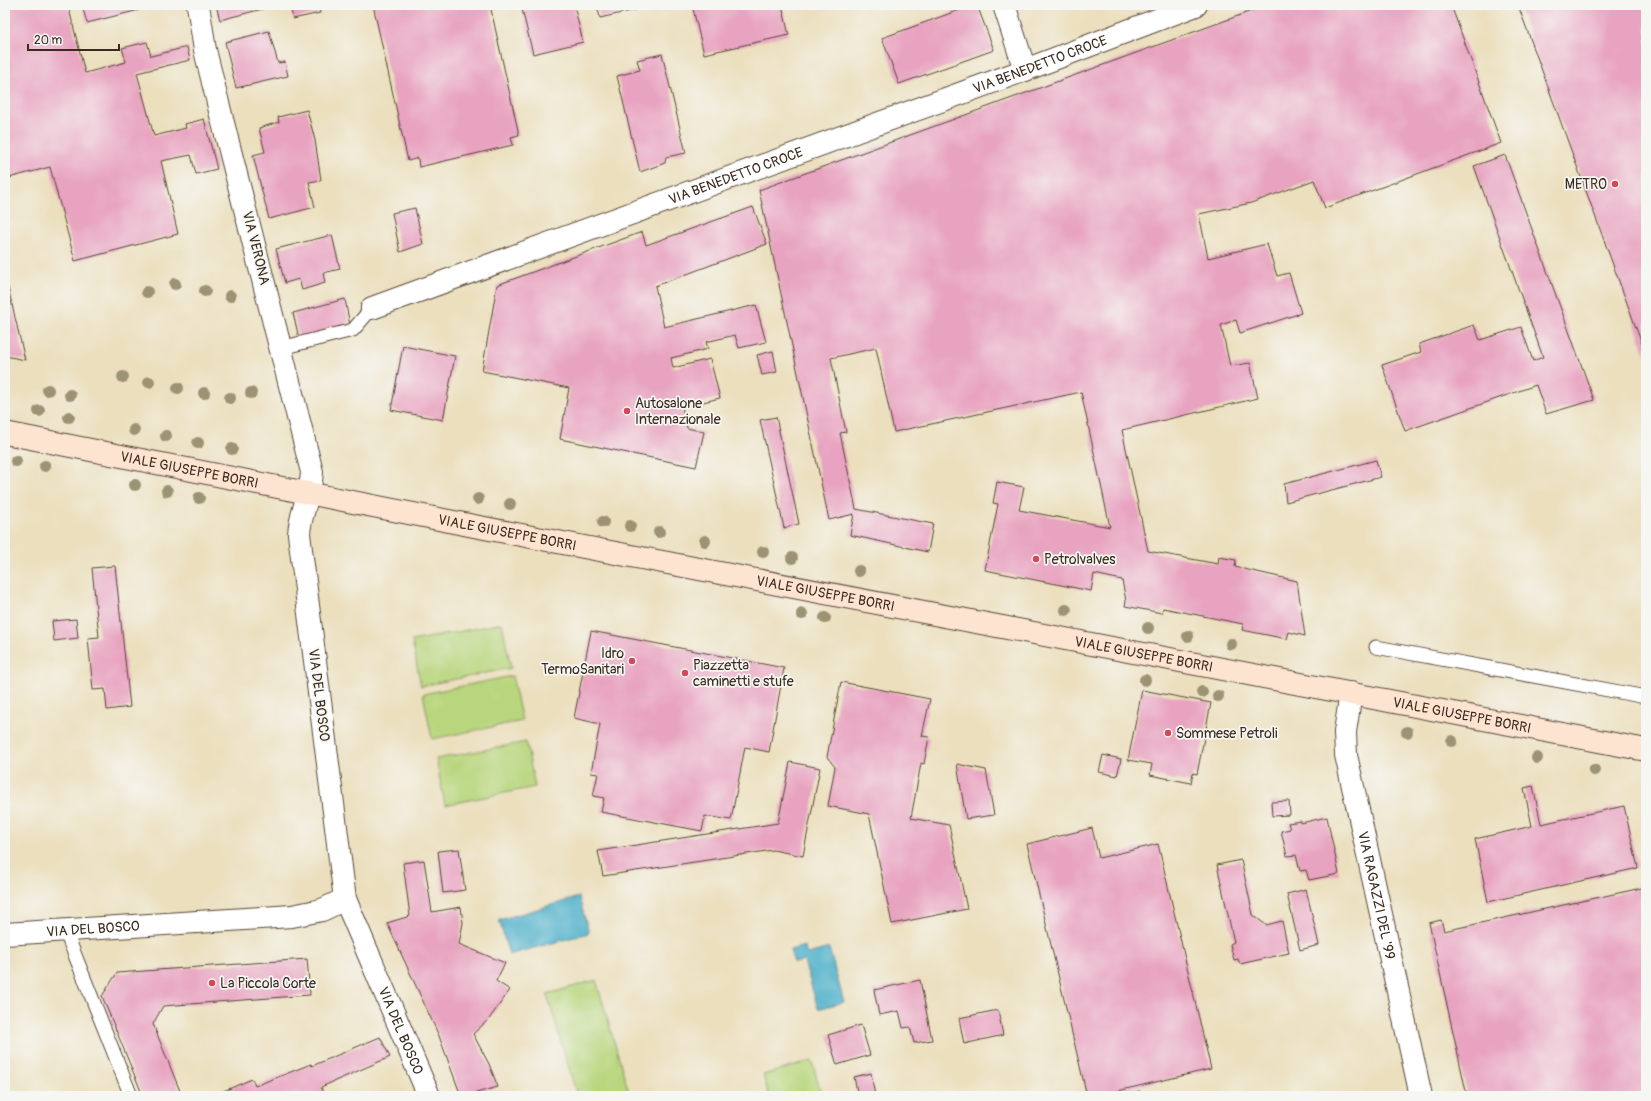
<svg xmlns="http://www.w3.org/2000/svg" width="1651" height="1101" font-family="Pangolin,sans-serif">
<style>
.green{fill:#b8d67d;stroke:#7a804e}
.water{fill:#49aec9;stroke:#426c74}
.building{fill:#e8a3c0}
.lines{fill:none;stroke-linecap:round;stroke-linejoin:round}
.service-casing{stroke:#554536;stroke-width:15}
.minor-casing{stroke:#554536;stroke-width:24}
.secondary-casing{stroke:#554536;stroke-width:24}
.service{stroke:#fff;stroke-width:13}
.minor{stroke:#fff;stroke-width:22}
.secondary{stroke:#fde4d1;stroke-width:22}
.tree{fill:#9b9373}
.poi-dot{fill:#d1495b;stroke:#f6f6f2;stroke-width:1.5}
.labels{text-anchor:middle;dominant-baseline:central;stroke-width:3.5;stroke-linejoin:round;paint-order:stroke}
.street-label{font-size:14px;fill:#3b2a1e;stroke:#f6f6f2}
.poi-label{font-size:14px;fill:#3b2a1e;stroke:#f6f6f2;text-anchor:start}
</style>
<rect width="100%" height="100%" fill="#f6f6f2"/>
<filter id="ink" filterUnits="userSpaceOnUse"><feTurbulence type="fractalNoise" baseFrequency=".025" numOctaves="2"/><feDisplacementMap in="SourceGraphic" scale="8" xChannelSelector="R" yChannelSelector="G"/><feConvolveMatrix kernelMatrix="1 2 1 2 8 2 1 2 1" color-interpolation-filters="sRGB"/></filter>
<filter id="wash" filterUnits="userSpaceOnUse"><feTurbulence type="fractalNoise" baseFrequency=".012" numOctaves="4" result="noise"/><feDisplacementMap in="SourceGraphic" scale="16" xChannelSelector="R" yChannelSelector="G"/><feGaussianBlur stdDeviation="0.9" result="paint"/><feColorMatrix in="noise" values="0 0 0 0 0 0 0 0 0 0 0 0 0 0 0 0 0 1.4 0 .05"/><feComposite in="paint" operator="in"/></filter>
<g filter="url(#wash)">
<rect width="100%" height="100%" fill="#ebdfbd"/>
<path class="green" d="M502,623L511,668L421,686L412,641Z
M512,676L522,721L432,739L423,694Z
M526,742L535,787L445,805L436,759Z
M596,980L628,1089L603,1096H577L547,994Z
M812,1061L822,1096H769L763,1075Z"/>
<path class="water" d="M579,897L589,933L509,955L499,920Z
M804,946L807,954L829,948L844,1002L818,1009L804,961L794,963L790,950Z"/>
<g id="blocks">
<path class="building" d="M5,5H68L85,73L126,62L122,48L147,42L151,56L187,47L190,60L137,73L154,136L186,128L185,124L204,119L217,169L196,174L191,155L161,161L178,234L75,261L50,167L5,179Z
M82,5H155V6L87,23Z
M216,5H270V7L220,20Z
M290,5H318L320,13L293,19Z
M373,5H490L519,135L511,137L513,145L419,167L418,158L408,161Z
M521,5H574L583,42L533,54Z
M597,5H647L648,7L600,18Z
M692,5H782L789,35L704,54Z
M973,5H977L994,50L899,84L882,38Z
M1268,5H1451L1501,143L1325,208L1314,180L1251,203L1199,214L1208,258L1267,244L1277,276L1289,273L1301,313L1240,333L1236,320L1221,325L1230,366L1250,363L1258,398L1122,430L1148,551L1218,564L1219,557L1236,560L1235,567L1297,581L1305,636L1289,632L1287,639L1242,630L1243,624L1163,608L1162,613L1125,606L1126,601L1122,580L1094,574L1091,591L985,570L998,504L993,503L997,482L1024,487L1019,510L1110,527L1081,392L894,432L876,348L831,358L846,432L840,433L856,509L933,524L928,552L850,535L854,514L829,520L759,190Z
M1518,5H1646V355Z
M269,31L278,63L285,62L288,76L236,88L225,42Z
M662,54L686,153L666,157L665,163L640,172L617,76L640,70L637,60Z
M307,110L315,140L321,180L309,182L315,207L269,219L253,155L265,152L259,128L279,122L278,117Z
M1505,155L1594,400L1546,414L1536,385L1405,431L1382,365L1421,352L1419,344L1474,325L1480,340L1521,327L1533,361L1543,357L1474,166Z
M753,207L767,244L655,286L664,327L756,305L766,342L739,348L735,335L706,342L708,349L671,358L673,368L710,359L720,398L682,407L687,428L704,432L696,467L560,439L569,388L482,371L497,285L642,232L646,245Z
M415,208L423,244L400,252L392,213Z
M332,235L340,269L323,273L325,283L302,290L299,279L285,283L276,249Z
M5,279H6L25,360L5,356Z
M345,299L350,326L299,338L293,313Z
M403,346L455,356L443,420L391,410Z
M773,351L777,372L762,375L757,355Z
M776,417L799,524L784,528L760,420Z
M1376,460L1381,477L1286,502L1284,484Z
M115,566L130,707L107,710L105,689L93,690L88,638L99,637L92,568Z
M76,619L78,638L54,641L52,621Z
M591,631L784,668L769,752L745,747L731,820L705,816L702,831L601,812L604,798L593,796L598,774L591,773L600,724L574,718Z
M841,682L930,699L922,736L929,737L924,764L921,763L911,818L949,825L967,909L892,924L869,814L828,806L835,767L827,757Z
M1142,690L1211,703L1197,774L1193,773L1191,783L1150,775L1152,764L1128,760Z
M1103,755L1121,759L1117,776L1099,772Z
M790,762L820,768L803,856L773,850L603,876L598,851L778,823Z
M957,764L986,770L994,815L966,819Z
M1533,786L1541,824L1624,806L1638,868L1488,902L1475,839L1532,826L1524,788Z
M1289,801L1290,815L1272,816L1271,802Z
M1327,817L1339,874L1309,880L1306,870L1300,871L1296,855L1287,856L1281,831L1290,829L1288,823L1301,821V823Z
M1092,828L1099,858L1158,844L1211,1069L1096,1096H1087L1027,844Z
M459,849L465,890L443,893L438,851Z
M424,860L432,912L461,907L463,923L459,944L505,963L496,981L510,990L489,1019L473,1034L489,1064L498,1087L465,1096H461L439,1036L387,923L410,916L403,863Z
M1241,860L1253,915L1266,925L1282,921L1289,953L1240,964L1238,959L1234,960L1230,944L1234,942L1217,865Z
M1646,887V1096H1467L1429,923L1441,920L1444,931Z
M1306,889L1319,945L1300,950L1287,894Z
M307,959L310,995L163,1006L153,1024L182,1096H143L102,996L117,973Z
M920,980L932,1040L914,1043L910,1027L903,1028L899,1011L879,1015L874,990Z
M998,1010L1003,1035L964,1044L959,1018Z
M861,1025L870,1055L837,1065L828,1035Z
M380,1037L390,1057L321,1087L325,1096H212L252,1079L255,1086L311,1064L312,1066Z
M871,1073L875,1096H858L854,1077Z
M1140,1091L1141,1096H1124V1095Z"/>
</g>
</g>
<g filter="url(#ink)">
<use href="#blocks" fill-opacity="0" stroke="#554536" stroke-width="1"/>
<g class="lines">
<g class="service-casing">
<path id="service" d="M281,348L353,330L372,308
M1376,647L1646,697
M65,930L131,1096"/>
</g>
<g class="minor-casing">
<g id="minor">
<path d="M1004,5L1025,70"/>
<path id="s1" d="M372,308L1025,70L1196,5"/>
<path id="s2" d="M1351,693L1345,732L1346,755L1421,1096"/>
<path id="s3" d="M345,899L429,1096"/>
<path id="s4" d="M5,934L292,916L322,910L345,899L299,534C300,513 311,494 312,472L221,115L205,50L198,5"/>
</g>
</g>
<g class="secondary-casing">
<g id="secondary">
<path id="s5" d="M5,433L474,526L1646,750"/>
</g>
</g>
<use href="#service" class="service"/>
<use href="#minor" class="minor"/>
<use href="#secondary" class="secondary"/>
</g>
<g class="tree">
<circle cx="175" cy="284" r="6"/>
<circle cx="205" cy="291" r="6"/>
<circle cx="147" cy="292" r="6"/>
<circle cx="230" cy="296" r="6"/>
<circle cx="123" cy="377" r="6"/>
<circle cx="149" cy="382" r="6"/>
<circle cx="178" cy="388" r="6"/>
<circle cx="48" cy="390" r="6"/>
<circle cx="204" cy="393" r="6"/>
<circle cx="251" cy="393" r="6"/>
<circle cx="70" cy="395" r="6"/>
<circle cx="230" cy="398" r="6"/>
<circle cx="39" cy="411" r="6"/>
<circle cx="69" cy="417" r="6"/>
<circle cx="134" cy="430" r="6"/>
<circle cx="166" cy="436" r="6"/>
<circle cx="198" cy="443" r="6"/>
<circle cx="232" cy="449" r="6"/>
<circle cx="16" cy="461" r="6"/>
<circle cx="45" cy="466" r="6"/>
<circle cx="135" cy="485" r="6"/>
<circle cx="167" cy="491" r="6"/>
<circle cx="199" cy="498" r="6"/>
<circle cx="478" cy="499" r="6"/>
<circle cx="510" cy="504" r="6"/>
<circle cx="603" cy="522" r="6"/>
<circle cx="630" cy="526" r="6"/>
<circle cx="659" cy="532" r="6"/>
<circle cx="705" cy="541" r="6"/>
<circle cx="763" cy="552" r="6"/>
<circle cx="792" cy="558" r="6"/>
<circle cx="859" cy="571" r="6"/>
<circle cx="1066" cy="610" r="6"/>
<circle cx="802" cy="614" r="6"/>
<circle cx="825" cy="618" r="6"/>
<circle cx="1148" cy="628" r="6"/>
<circle cx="1188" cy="636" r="6"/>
<circle cx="1231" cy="644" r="6"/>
<circle cx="1145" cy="680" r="6"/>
<circle cx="1202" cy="692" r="6"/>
<circle cx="1218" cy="696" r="6"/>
<circle cx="1407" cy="732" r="6"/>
<circle cx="1452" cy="741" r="6"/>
<circle cx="1537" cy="758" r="6"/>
<circle cx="1594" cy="770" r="6"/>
</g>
</g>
<g class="poi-dot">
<circle cx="1615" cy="184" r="4"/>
<circle cx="627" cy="411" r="4"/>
<circle cx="1036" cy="559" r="4"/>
<circle cx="632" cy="661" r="4"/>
<circle cx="685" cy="673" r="4"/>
<circle cx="1168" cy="733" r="4"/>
<circle cx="212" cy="983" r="4"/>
</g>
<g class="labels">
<g class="street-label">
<text stroke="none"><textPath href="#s1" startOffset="711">VIA BENEDETTO CROCE</textPath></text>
<text stroke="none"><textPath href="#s1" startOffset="387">VIA BENEDETTO CROCE</textPath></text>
<text transform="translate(256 248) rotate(76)">VIA VERONA</text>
<text stroke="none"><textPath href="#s5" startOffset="188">VIALE GIUSEPPE BORRI</textPath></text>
<text stroke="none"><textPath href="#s5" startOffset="512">VIALE GIUSEPPE BORRI</textPath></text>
<text stroke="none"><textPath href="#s5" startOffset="836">VIALE GIUSEPPE BORRI</textPath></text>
<text stroke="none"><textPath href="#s5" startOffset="1160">VIALE GIUSEPPE BORRI</textPath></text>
<text transform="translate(319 695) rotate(83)">VIA DEL BOSCO</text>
<text stroke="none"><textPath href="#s5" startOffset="1484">VIALE GIUSEPPE BORRI</textPath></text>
<text stroke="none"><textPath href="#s2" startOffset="206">VIA RAGAZZI DEL '99</textPath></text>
<text stroke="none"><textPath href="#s4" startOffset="88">VIA DEL BOSCO</textPath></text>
<text stroke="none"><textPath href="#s3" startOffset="143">VIA DEL BOSCO</textPath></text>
</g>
<g class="poi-label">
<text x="1607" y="184" text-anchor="end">METRO</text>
<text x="635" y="403">Autosalone<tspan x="635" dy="16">Internazionale</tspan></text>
<text x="1044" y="559">Petrolvalves</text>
<text x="624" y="653" text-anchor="end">Idro<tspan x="624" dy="16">TermoSanitari</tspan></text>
<text x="693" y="665">Piazzetta<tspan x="693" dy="16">caminetti e stufe</tspan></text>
<text x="1176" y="733">Sommese Petroli</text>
<text x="220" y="983">La Piccola Corte</text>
</g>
</g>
<rect width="1651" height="1101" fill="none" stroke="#f6f6f2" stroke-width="20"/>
<path d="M28 44v6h91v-6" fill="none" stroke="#3b2a1e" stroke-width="2"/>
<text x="34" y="44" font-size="12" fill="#3b2a1e" stroke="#f6f6f2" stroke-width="3" paint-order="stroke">20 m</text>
</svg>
